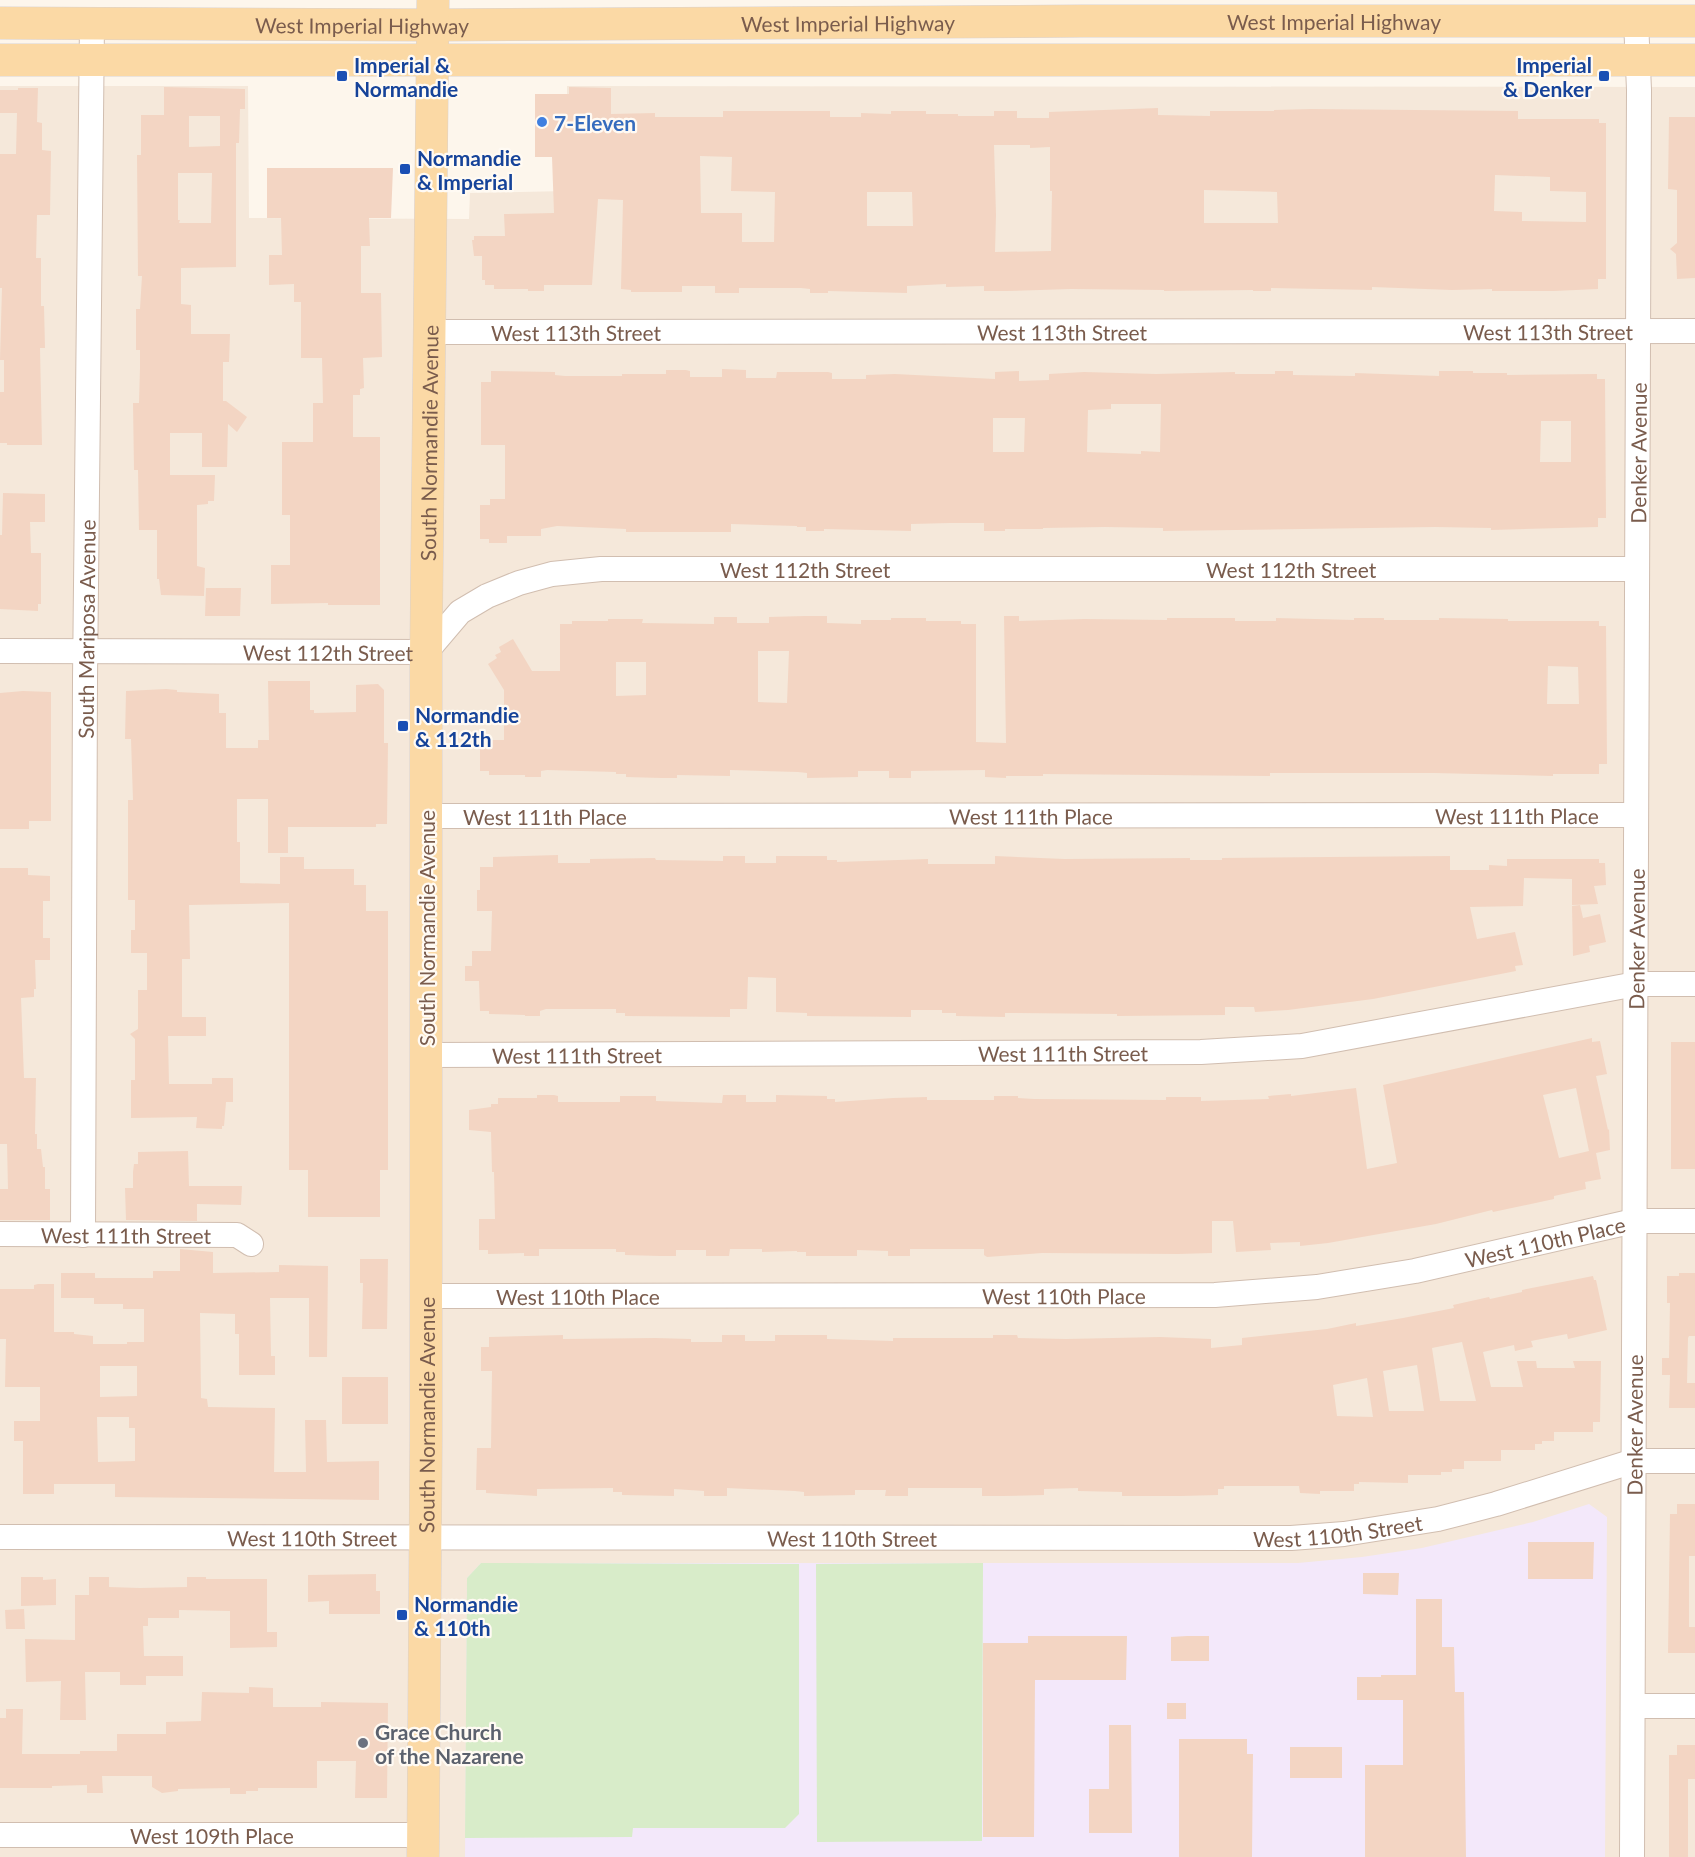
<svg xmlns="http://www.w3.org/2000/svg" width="1695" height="1857" font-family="Lato,sans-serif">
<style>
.residential{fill:#f5e8da}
.education{fill:#f3e8fa}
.green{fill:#d8ecc9}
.building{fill:#f3d5c3;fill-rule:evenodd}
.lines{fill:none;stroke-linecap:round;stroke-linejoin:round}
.minor-casing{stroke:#d1beb0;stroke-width:26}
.major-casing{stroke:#dad1cd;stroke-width:33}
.minor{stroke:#fff;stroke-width:24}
.major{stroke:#fbd9a5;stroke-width:32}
.transit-dot{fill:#1a4fb4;stroke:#fffaf3;stroke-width:2}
.shop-dot{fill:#3f7fe0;stroke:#fffaf3;stroke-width:2}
.worship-dot{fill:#6b7280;stroke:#fffaf3;stroke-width:2}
.labels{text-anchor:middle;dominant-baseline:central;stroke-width:4.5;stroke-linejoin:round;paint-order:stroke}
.street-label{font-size:21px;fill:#7a5c4d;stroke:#fffaf3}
.transit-label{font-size:21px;font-weight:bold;fill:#164399;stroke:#fffaf3;text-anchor:start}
.shop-label{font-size:21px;font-weight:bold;fill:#366cbe;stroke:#fffaf3;text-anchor:start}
.worship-label{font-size:21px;font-weight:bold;fill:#5b616d;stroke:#fffaf3;text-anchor:start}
</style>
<rect width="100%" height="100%" fill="#fdf6ec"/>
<path class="residential" d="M0,86H248L249,218L469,219L470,193L567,191V86L1695,87V1857H0Z"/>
<path class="education" d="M1589,1504L1607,1517L1605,1857H465L467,1578L481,1563H1298L1362,1557L1422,1548L1533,1522Z"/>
<path class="green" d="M481,1563L799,1564V1814L785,1828H633L632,1837L465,1838L467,1578Z
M983,1563L982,1841L817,1842L816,1564Z"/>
<path class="building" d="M164,87L245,89V109H240L239,143H236V267L181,268V304L191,305V334H230L229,362H223V401H226L247,417L237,432L228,424L227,467H202V433H170V475H215L214,501H208V504L197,505V566L205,568L204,596L161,595L159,579H157V530H139L138,470H134L133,403H139L140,368V350H136V309H140L142,276H138L137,155H141V115H164ZM189,116H220V146L189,147ZM178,173H212L211,223H179L180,220H178Z
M569,87L611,88V114L655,113V117H723V111H830V117H861V113L891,114V111H926V114H958V116H994V111H1017V118H1049V112L1158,108V115L1210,116V111H1274V110L1311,109L1518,111V119H1599V123H1606V279H1598V289L1554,291H1492V289L1452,290L1372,287V290L1271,288V291H1253V290L1164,291V290L1071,289L1006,291H984V286L946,287V284L907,286V293L828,291V293H810V289L801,288H739V293H715V286H682V292H631V290L621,289L623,200L598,199L592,285H544V291H528V289H494V285H485V280H482V256H474L472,240H474V236H505L504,214L554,213L552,157H535V94H569ZM994,145H1030V148L1050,147V191H1052L1051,251L995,252L996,215ZM700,156L732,157L731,191L775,192L774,242H742V213H701ZM1495,175L1550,177V191L1586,192V222L1522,221V212L1494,211ZM1204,190L1277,192L1278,223H1204ZM867,192H912L913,226H867Z
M18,88H38L37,122L42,123V150L51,151L50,215H37L36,258H41V306H44L45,348H40L42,445H7V443H0V392H4V360H0L2,288H0V154H16L17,113H0V90H18Z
M1669,117H1695V278L1677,279L1676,254L1670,249L1677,243V190L1668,189Z
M267,168H393L391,218H369L370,246H361V293H381L382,357L363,358L364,388L360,389V395H353V437H380V605H328V603L271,604V565H290V515H282V442H313V403H323L322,358H301V302H294V284L269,285V255H282L281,218H267Z
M722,369L746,370V378H776L777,372H828L832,373V379H866V375L895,374L995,379V372L1019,371V381L1049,380V374L1084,372L1156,374L1235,372V374H1275V371H1293V375L1355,376V373L1439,376V371H1473V373H1507V375L1597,374V379H1605L1606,518H1598V527L1491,530V528L1435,527L1163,531V528L1105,527L1043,528V529H1005V531H984V523H950L911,524V531L824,529V531H806V527H797V526L731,524V532H626V529L557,526L541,529V536H507V543H489V539H480V505H490V499H505V445H481V382H491V371L555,372V375L565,376H622V374H666V370H686L690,371V377H722ZM1111,404H1161L1160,452L1141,451V454L1087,452L1088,410L1111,409ZM993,418H1025L1024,452H993ZM1541,421H1571V462H1540Z
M3,493L45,494V522H30L31,553H41V604H38V611L0,609V535H2Z
M206,588H241L240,616H205Z
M805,616H827V623L861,624V620H891V618H926V621H961V624H976V742L1006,743L1004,616H1019V621L1084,619L1167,620V618H1235V621H1276V618L1354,620V618H1384V620H1439V618L1508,619V621H1599V626H1606L1607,764H1599V774H1553V776L1434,773H1270V776L1043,774V776H1006V778L985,777V770L911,771V778H889V771H858V777L807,778V773L798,772L730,770V776L677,775V778H662L626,777V774H616V772L547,770L541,771V777H525V775H489V771H480V740H504V690L488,664L497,658L495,655L501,652L499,647L513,639L532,671H560V624H572V621H608V619H643L642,623L714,624V617H737V623H769V617ZM758,651H789L787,703L758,702ZM616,662H646V695L616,696ZM1548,666L1578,667L1579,704H1547Z
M268,681H310V710H314V713L356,712V685L378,684L384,690V743H388L387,824H376V827H288V853H268V799H237V842H240V883L280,884V857H304V869H354V885H366V911H388V1170H380V1217H308V1170H289V903L189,905L190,959H182V1017H206V1036H168L169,1084H212V1078H233V1102H226L224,1126H222V1129L196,1128L197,1117L131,1118V1080H135V1039L130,1034L138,1029V990H147V953H131V930H135V900H128V800H133L131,739H125L126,691L166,689L177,690V692L219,694V713H226V748H258V740H269Z
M23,691L51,692V821H29V829H0V693Z
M558,855V863H590V859L655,858L656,860L723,861V856H745V863H776V856H827V860H837V862L928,859V864H995V856L1065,859L1190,858V860H1222V858L1450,856V870H1489V865L1507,866V859H1599V863H1605L1606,885L1594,886L1598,904L1572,905V879L1524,878L1523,906L1470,907L1477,939L1515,932L1523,965L1515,966L1516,971L1373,999L1288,1010L1255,1012L1254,1007H1225V1015L1117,1016V1014L1005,1013V1017L956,1016V1013H942V1010H911V1017L807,1016V1013L776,1012V978L748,977L747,1009H730V1017L625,1016V1013H616V1009H546L540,1011V1016H525V1015L489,1014V1011H480L479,981H465V966H472V951H491L492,911H477V890H480V867H493V857Z
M0,868H28V875L50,876V901H43V938H50V960H35L36,989H34V997L21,998L24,1078H36L35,1134H37V1149H41L43,1167H45V1189H50V1220H0V1189H8L7,1144H0Z
M1580,905L1583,918L1600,914L1606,942L1589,946L1590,952L1573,956L1572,906Z
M1592,1038V1042L1600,1041L1607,1074L1596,1076L1608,1130L1609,1129L1610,1150L1596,1153L1601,1179L1585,1182L1586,1189L1554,1196V1199L1493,1212L1492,1210L1436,1224L1328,1243L1300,1246V1242L1270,1243L1271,1250L1236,1252L1233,1221H1212V1253L1178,1254L1042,1253L987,1257L984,1255V1249H910V1256H888V1251L857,1250V1256H806V1252H797V1251L762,1252V1249H730L729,1256H706V1250H676V1256H660L625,1255V1252H616V1249H539V1256H524V1253L488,1254V1250H479V1219H495L494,1172H492L491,1132L469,1130V1110L491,1107V1104H498V1098H537V1095H554L558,1096V1102H620V1096H656V1101L722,1103L723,1095H746V1102H776V1095L827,1096V1099H835V1102L893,1098L927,1097V1100H994V1096H1018V1098L1034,1099L1166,1100V1097H1201V1101L1269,1099L1268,1096L1291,1094V1096L1356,1088L1367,1169L1397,1163L1383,1085ZM1576,1088L1589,1151L1559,1158L1543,1095Z
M1671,1042H1695V1169H1671Z
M188,1151L189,1186H242L241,1205L197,1204V1221L126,1220L125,1188H133V1172L134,1164H138V1152Z
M180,1249L213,1252V1273L279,1272V1265L328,1266L327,1357H309V1298H270L271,1356H275V1375H239V1334H235V1314L200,1313L201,1398L207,1399L208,1407L275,1408L274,1472H306L305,1420H326L327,1462L379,1461V1500L115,1497V1484H54V1494H23V1441H14V1421H40V1387H5L6,1339H0V1289H34V1285L38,1284H54V1332H74V1334L93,1336V1344H127V1342H144V1309H123V1304H94V1298H61V1273H95V1278H153V1271H180ZM100,1366H137V1396L100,1397ZM97,1417H129V1428H135V1461L98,1462Z
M360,1259H388L387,1329H362L363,1283H360Z
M1679,1273H1695V1336H1689L1688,1338L1687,1383H1695V1408H1669L1670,1375H1662V1358H1669L1670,1303H1667V1276H1679Z
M1593,1276L1594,1280H1596L1607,1330L1568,1339L1567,1334L1531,1341L1533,1347L1515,1351L1514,1345L1483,1352L1491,1387H1523L1517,1361H1536L1537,1368H1575L1573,1361H1601L1600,1422H1593V1432H1554V1441H1542V1444H1535V1450H1501V1461H1464V1469H1452V1472H1441V1475H1408V1483L1359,1482V1484H1354V1491H1320V1494L1300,1493L1299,1486H1224V1489H1218V1495L1181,1496H1122V1492L1078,1491V1488L1044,1489V1495L1003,1496H982V1488H908V1496H885L886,1490H855V1495L804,1496V1492L795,1491L727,1488V1496H704V1491L674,1489V1496L622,1495V1492H613V1488L537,1489V1496L486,1493V1490H476L477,1448H491L492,1371H481V1347H489V1337L563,1335V1339L655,1338L691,1339V1342H722V1335H745V1341H775V1335H827V1339L893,1341V1338H993V1335H1017L1018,1338L1066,1339L1160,1337L1211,1339V1348L1242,1345V1338L1327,1329L1356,1323V1326L1403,1318L1454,1308L1453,1305L1489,1297L1490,1299L1522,1292V1290ZM1462,1342L1476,1401H1440L1432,1348ZM1417,1365L1424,1411H1389L1383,1371ZM1367,1378L1373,1417L1337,1416L1333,1385Z
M342,1377H388V1424H342Z
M1677,1504H1695V1556H1689V1627H1695V1653H1668L1670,1514H1677Z
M1528,1542H1594L1593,1579H1528Z
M1363,1573H1399L1398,1595L1363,1594Z
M376,1574V1591H380V1614H329V1601L308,1602V1575Z
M21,1577H43V1580L56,1579V1605L21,1606Z
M89,1577H109V1587L140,1588L187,1587V1577H206V1579H267V1632H277V1647L230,1648V1611L179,1610V1618H148V1626H143L144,1656H183V1676H146V1685H120V1672H85L86,1720H60L61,1681L26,1682L25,1639L75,1640V1595H89Z
M1416,1599H1442V1647H1454L1455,1692H1464L1466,1857H1365V1765H1403V1700H1357V1677H1381V1675H1416Z
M24,1609L25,1629H6L5,1610Z
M1028,1636H1127L1126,1680H1035L1034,1837H983V1643H1028Z
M1187,1636H1209V1661H1171V1637Z
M249,1687L273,1688V1707H321V1702L388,1703L387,1798H355L356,1761H317V1788H258V1791H246V1794H230V1788L178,1789V1791L162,1793L152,1787V1776H102L103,1793H87V1785L52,1786V1788H0V1718H6V1709H23L22,1754H80V1751H117V1734H166V1722L201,1721L202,1692L249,1693Z
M1167,1703H1186V1719H1167Z
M1109,1725H1131L1132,1833H1089V1789H1109Z
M1179,1739H1247V1754H1253L1252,1857H1179Z
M1677,1745H1695V1779H1688V1857H1669V1755H1677Z
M1290,1747H1342V1778H1290Z"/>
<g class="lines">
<g class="minor-casing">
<g id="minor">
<path id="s1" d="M429,332L1695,331"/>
<path id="s2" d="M0,651L426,652L460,612L487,596L519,583L552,574L601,569H1637"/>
<path id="s3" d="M427,816L1636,815"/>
<path id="s4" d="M425,1055L1201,1052L1302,1046L1636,984H1695"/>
<path id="s5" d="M0,1234L237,1235L251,1244"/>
<path id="s6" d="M83,1235L85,679L92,23"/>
<path id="s7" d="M426,1296L1215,1295L1317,1287L1415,1271L1634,1221H1695"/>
<path id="s8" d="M0,1537L1291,1538L1344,1534L1438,1519L1496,1504L1634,1461H1695"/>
<path d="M1633,1706H1695"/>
<path id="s9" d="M0,1835H423"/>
<path id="s10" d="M1632,1857L1639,90L1636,21"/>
</g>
</g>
<g class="major-casing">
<g id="major">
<path id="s11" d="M0,23L433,25L1083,21H1695"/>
<path d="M0,60H1695"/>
<path id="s12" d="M423,1857L426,1441V652L433,0"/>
</g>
</g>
<use href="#minor" class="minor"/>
<use href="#major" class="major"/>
</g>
<g class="transit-dot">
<rect x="336" y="70" width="12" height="12" rx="3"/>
<rect x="1598" y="70" width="12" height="12" rx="3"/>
<rect x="399" y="163" width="12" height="12" rx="3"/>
<rect x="397" y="720" width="12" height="12" rx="3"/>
<rect x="396" y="1609" width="12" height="12" rx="3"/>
</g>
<circle class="shop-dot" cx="542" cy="122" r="6"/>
<circle class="worship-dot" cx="363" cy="1743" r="6"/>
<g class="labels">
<g class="street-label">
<text stroke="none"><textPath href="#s11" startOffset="1334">West Imperial Highway</textPath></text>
<text stroke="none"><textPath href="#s11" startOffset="848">West Imperial Highway</textPath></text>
<text stroke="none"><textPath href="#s11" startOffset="362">West Imperial Highway</textPath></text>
<text stroke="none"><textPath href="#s1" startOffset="633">West 113th Street</textPath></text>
<text stroke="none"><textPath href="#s1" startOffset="1119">West 113th Street</textPath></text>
<text stroke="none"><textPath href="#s1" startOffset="147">West 113th Street</textPath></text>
<text stroke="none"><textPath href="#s12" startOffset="1414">South Normandie Avenue</textPath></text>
<text stroke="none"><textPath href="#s10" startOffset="1404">Denker Avenue</textPath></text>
<text stroke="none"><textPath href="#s2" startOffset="832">West 112th Street</textPath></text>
<text stroke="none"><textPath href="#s2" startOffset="1318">West 112th Street</textPath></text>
<text stroke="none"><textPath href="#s6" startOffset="606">South Mariposa Avenue</textPath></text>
<text stroke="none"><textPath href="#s2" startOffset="328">West 112th Street</textPath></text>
<text stroke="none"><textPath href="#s3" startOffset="604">West 111th Place</textPath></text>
<text stroke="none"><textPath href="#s3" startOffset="1090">West 111th Place</textPath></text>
<text stroke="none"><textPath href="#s3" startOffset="118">West 111th Place</textPath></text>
<text transform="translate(426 928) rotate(-90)">South Normandie Avenue</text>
<text stroke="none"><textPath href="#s10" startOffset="918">Denker Avenue</textPath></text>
<text stroke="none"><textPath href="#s4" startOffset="638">West 111th Street</textPath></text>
<text stroke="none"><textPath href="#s4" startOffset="152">West 111th Street</textPath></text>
<text stroke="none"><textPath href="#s5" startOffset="126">West 111th Street</textPath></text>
<text stroke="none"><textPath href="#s7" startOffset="1124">West 110th Place</textPath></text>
<text stroke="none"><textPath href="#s7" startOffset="638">West 110th Place</textPath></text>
<text stroke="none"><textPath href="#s7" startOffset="152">West 110th Place</textPath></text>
<text stroke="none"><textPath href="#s12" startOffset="442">South Normandie Avenue</textPath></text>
<text stroke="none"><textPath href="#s10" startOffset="432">Denker Avenue</textPath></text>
<text stroke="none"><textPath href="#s8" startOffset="1338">West 110th Street</textPath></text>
<text stroke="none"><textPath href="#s8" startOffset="312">West 110th Street</textPath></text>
<text stroke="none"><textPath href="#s8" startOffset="852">West 110th Street</textPath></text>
<text stroke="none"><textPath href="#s9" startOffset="212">West 109th Place</textPath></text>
</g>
<g class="transit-label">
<text x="354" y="64">Imperial &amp;<tspan x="354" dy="24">Normandie</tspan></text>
<text x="1592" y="64" text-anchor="end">Imperial<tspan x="1592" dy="24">&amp; Denker</tspan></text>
<text x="417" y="157">Normandie<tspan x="417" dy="24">&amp; Imperial</tspan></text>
<text x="415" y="714">Normandie<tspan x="415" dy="24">&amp; 112th</tspan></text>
<text x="414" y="1603">Normandie<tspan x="414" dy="24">&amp; 110th</tspan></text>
</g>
<g class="shop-label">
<text x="554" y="122">7-Eleven</text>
</g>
<g class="worship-label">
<text x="375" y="1731">Grace Church<tspan x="375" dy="24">of the Nazarene</tspan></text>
</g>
</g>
</svg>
